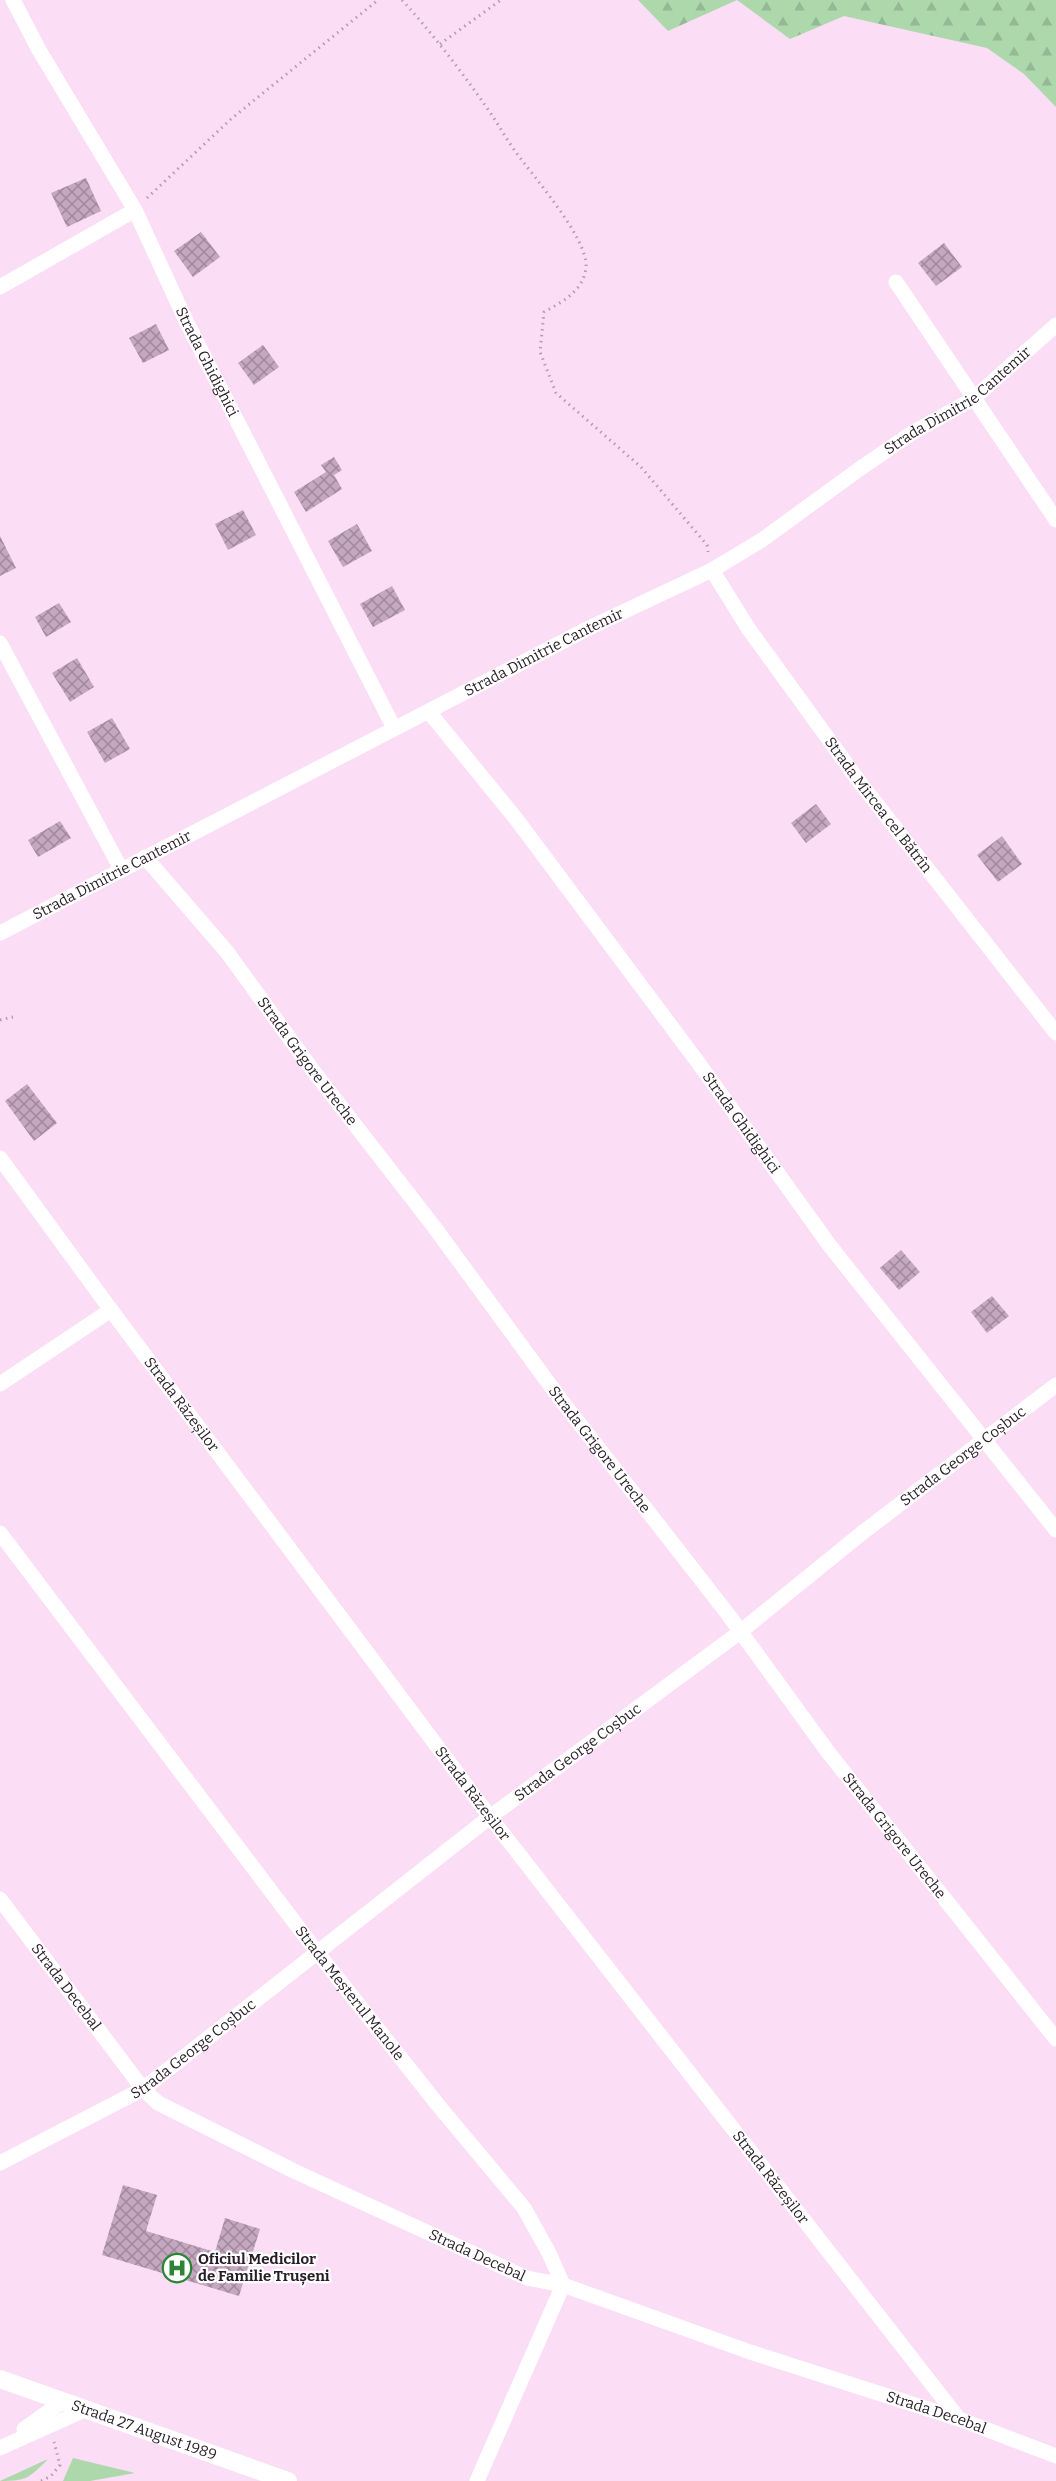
<svg xmlns="http://www.w3.org/2000/svg" width="1056" height="2481" font-family="Bitter,serif">
<style>
.green{fill:#acd8ac}
.forest{fill:url(#forest-firs)}
.building{fill:url(#building-cross-hatch)}
.lines{fill:none;stroke-linecap:round;stroke-linejoin:round}
.path{stroke:#b49caf;stroke-width:3;stroke-dasharray:1.5 4.5;stroke-linecap:butt}
.minor{stroke:#fff;stroke-width:15}
.tertiary{stroke:#fff;stroke-width:18}
.labels{text-anchor:middle;dominant-baseline:central;stroke-width:4.5;stroke-linejoin:round;paint-order:stroke}
.street-label{font-size:15px;fill:#281d26;stroke:#fff}
.poi-label{font-size:15px;font-weight:bold;fill:#281d26;stroke:#fff;text-anchor:start}
</style>
<defs>
<pattern id="forest-firs" width="22" height="20" patternUnits="userSpaceOnUse" patternTransform="scale(1.5)"><rect width="22" height="20" fill="#acd8ac"/><path d="M5 1l3.5 6h-7zM16 11l3.5 6h-7z" fill="#94b994"/></pattern>
<pattern id="building-cross-hatch" width="8" height="8" patternUnits="userSpaceOnUse" patternTransform="scale(1.5)"><rect width="8" height="8" fill="#c5a8c0"/><path d="M0 0l8 8M0 8l8-8" fill="none" stroke="#a0889c"/></pattern>
</defs>
<rect width="100%" height="100%" fill="#fbddf5"/>
<path class="green" d="M73,2458L135,2473L90,2481H63Z
M48,2459C29,2478 27,2481 0,2481Z"/>
<path class="forest" d="M638,0H1056V107L1024,74L987,48L844,16L790,39L737,0L668,31Z"/>
<path class="building" d="M86,178L101,211L67,227L51,193Z
M201,232L220,257L193,277L174,251Z
M944,243L962,267L936,286L918,263Z
M156,324L169,350L143,363L129,338Z
M263,345L279,367L254,385L238,363Z
M334,457L342,470L334,475L342,489L306,512L294,492L326,472L321,465Z
M243,510L256,535L228,550L215,524Z
M357,524L372,551L343,567L328,541Z
M0,536L16,568L0,576Z
M392,586L405,610L373,627L360,604Z
M59,603L71,622L46,637L35,617Z
M77,658L94,687L70,702L52,673Z
M112,718L130,749L105,763L87,732Z
M816,804L831,824L806,843L791,823Z
M60,821L71,838L38,857L28,840Z
M1002,836L1022,864L998,882L977,855Z
M27,1084L57,1123L34,1141L5,1101Z
M901,1250L920,1272L899,1290L880,1268Z
M992,1296L1009,1316L987,1333L971,1312Z
M123,2185L157,2195L146,2231L215,2252L225,2218L260,2229L239,2296L102,2255Z"/>
<g class="lines">
<path class="path" d="M402,0C433,34 461,71 487,108C497,122 505,137 515,151C532,175 588,238 586,267C584,291 562,302 544,312L540,352L556,393L641,467L707,545L708,552
M440,44L501,0
M147,198L231,119L378,0
M0,1020L13,1017
M41,2481L51,2476L60,2465L54,2442"/>
<g class="minor">
<path id="s1" d="M13,0L39,50L135,210L187,323L394,728"/>
<path d="M896,282L1056,520"/>
<path d="M0,287L135,210"/>
<path id="s2" d="M712,570L748,628L861,784L1056,1033"/>
<path d="M0,643L121,869"/>
<path id="s3" d="M429,712L517,820L697,1061L830,1246L1056,1530"/>
<path id="s4" d="M145,857L227,952L314,1072L435,1228L561,1400L727,1613L828,1752L1056,2039"/>
<path id="s5" d="M0,933L589,628L712,570L762,540L858,470L912,433L973,399L1056,325"/>
<path id="s6" d="M0,1158L111,1310L490,1817L959,2419"/>
<path d="M0,1384L111,1310"/>
<path id="s7" d="M0,1533L317,1952L438,2105L524,2208L549,2253L563,2285L477,2481"/>
<path id="s8" d="M0,1899L143,2089L158,2103L296,2172L527,2278L563,2285L750,2352L959,2419L1056,2456"/>
<path id="s9" d="M0,2163L143,2089L490,1817L740,1632L862,1533L1056,1385"/>
<path d="M24,2429L63,2401"/>
<path d="M0,2448L87,2409"/>
</g>
<path class="tertiary" id="s10" d="M0,2379L288,2481"/>
</g>
<defs>
<g id="hospital-ring" transform="scale(1.5)"><circle r="9.5" fill="#fff" stroke="#2b8534" stroke-width="1.5"/><path d="M-5-5h3v3.5h4V-5h3V5h-3V1.5h-4V5h-3Z" fill="#2b8534"/></g>
</defs>
<g fill-rule="evenodd">
<use href="#hospital-ring" x="177" y="2268"/>
</g>
<g class="labels">
<g class="street-label">
<text stroke="none"><textPath href="#s1" startOffset="411">Strada Ghidighici</textPath></text>
<text stroke="none"><textPath href="#s5" startOffset="1098">Strada Dimitrie Cantemir</textPath></text>
<text stroke="none"><textPath href="#s5" startOffset="612">Strada Dimitrie Cantemir</textPath></text>
<text stroke="none"><textPath href="#s2" startOffset="288">Strada Mircea cel Bătrîn</textPath></text>
<text stroke="none"><textPath href="#s5" startOffset="126">Strada Dimitrie Cantemir</textPath></text>
<text stroke="none"><textPath href="#s4" startOffset="261">Strada Grigore Ureche</textPath></text>
<text stroke="none"><textPath href="#s3" startOffset="516">Strada Ghidighici</textPath></text>
<text stroke="none"><textPath href="#s6" startOffset="306">Strada Răzeșilor</textPath></text>
<text stroke="none"><textPath href="#s4" startOffset="747">Strada Grigore Ureche</textPath></text>
<text stroke="none"><textPath href="#s9" startOffset="1197">Strada George Coșbuc</textPath></text>
<text stroke="none"><textPath href="#s9" startOffset="711">Strada George Coșbuc</textPath></text>
<text stroke="none"><textPath href="#s6" startOffset="792">Strada Răzeșilor</textPath></text>
<text stroke="none"><textPath href="#s4" startOffset="1233">Strada Grigore Ureche</textPath></text>
<text stroke="none"><textPath href="#s8" startOffset="110">Strada Decebal</textPath></text>
<text stroke="none"><textPath href="#s7" startOffset="578">Strada Meșterul Manole</textPath></text>
<text stroke="none"><textPath href="#s9" startOffset="225">Strada George Coșbuc</textPath></text>
<text stroke="none"><textPath href="#s6" startOffset="1278">Strada Răzeșilor</textPath></text>
<text stroke="none"><textPath href="#s8" startOffset="612">Strada Decebal</textPath></text>
<text stroke="none"><textPath href="#s8" startOffset="1098">Strada Decebal</textPath></text>
<text stroke="none"><textPath href="#s10" startOffset="153">Strada 27 August 1989</textPath></text>
</g>
<g class="poi-label">
<text x="198" y="2259">Oficiul Medicilor<tspan x="198" dy="17">de Familie Trușeni</tspan></text>
</g>
</g>
</svg>
